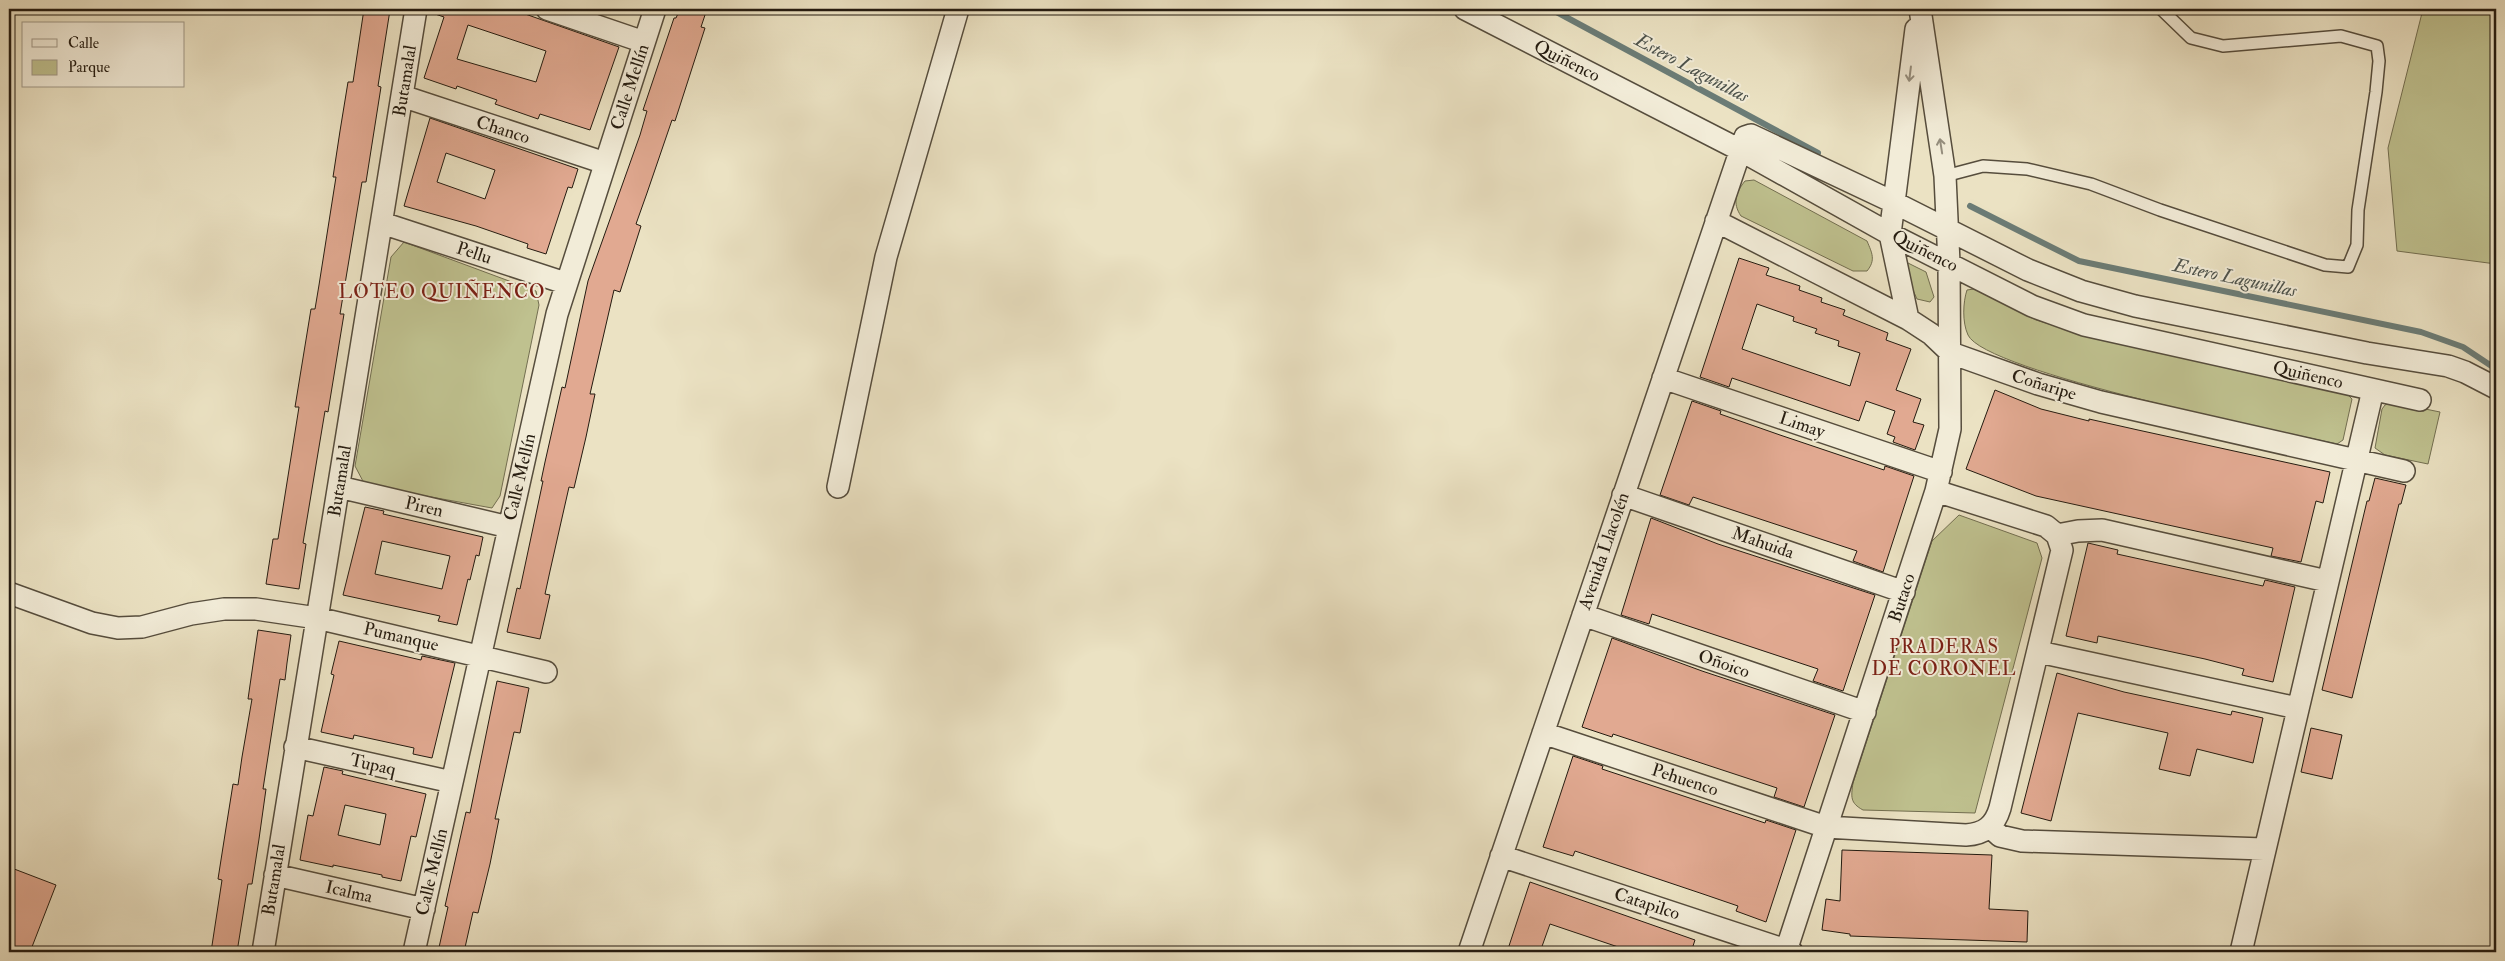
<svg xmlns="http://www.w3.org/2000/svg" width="2505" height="961" font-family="'IM FELL Double Pica',serif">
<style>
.green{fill:#bfc18f;stroke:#726e50}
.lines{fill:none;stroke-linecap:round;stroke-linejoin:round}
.stream{stroke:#6b7c76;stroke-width:6}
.building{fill:#e1a991;stroke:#241b10;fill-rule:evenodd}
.lane-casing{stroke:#564d3d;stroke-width:14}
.street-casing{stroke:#564d3d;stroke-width:24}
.lane{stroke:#f2ecd8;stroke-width:11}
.street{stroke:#f2ecd8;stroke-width:21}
.oneway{stroke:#958e7e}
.labels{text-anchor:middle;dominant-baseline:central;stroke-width:4;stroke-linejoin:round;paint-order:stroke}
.street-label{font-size:18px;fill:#241b10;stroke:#f2ecd8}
.water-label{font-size:19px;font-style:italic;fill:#4d534c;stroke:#f2ecd8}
.neighbourhood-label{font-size:19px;letter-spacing:1px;fill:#7a1f14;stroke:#f2ecd8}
</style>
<rect width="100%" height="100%" fill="#ebe2c3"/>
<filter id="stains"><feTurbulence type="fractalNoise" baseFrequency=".004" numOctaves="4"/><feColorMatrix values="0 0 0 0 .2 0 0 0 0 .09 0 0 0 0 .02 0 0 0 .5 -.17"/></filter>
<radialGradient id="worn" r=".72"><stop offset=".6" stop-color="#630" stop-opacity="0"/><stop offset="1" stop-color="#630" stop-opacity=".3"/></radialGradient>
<path class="green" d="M2423,9H2496V264L2397,251L2388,148Z
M1754,180L1867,241C1872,253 1876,260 1867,271H1853L1741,216C1732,203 1736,192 1745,181Z
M404,242L536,291L539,305L500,496L492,508L365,485L355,466L391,257Z
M1902,260L1926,272L1934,297L1930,302L1917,299L1902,266Z
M1974,289L2036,320L2079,333L2345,392L2352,399L2343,440L2337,444C2284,432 1985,372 1968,335C1962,322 1963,302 1967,290Z
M2391,402L2440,412L2428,464L2385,455L2375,448L2382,409L2385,405Z
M1959,515L2037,543L2042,558L1975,813L1863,810C1850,803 1851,797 1853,783L1932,541Z"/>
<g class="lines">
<path class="stream" d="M1551,9L1818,153
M1970,206L2079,261L2421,332L2463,347L2496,369"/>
</g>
<path class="building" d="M364,9L390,10L378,86L381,87L366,182H362L340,314H344L328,412L325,411L303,543L306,544L299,589L266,584L273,539H278L299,407H295L311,309H315L319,285L336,177H333L340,131L348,82H353Z
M429,9H511L619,47L590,130L540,114L538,119L495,104L497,100L457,86L456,89L424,78L444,17L429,12ZM468,25L546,51L536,82L457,59Z
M680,9H707L701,27L705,28L675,121L672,120L647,193L636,224L641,226L620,292L614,290L590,394H595L586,437L574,488L569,487L550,571L545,594L550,595L540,639L507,632L517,588L520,589L543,481H541L545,462L562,387L565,388L588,281L640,135L647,111L643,110L674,18H676Z
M430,118L578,169L572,188L568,187L546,254L527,248L528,244L476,226L404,206ZM446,153L495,170L485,199L437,182Z
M1739,258L1769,268L1766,275L1800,286L1799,290L1822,298L1821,302L1845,310L1843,315L1888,333L1886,340L1911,349L1896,390L1921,399L1913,422L1924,425L1915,450L1893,442L1895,437L1887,434L1895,411L1866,401L1859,421L1732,378L1729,387L1700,377ZM1757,304L1794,317L1793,321L1817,329L1815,333L1839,341L1838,346L1860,353L1850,386L1742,349Z
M1995,390L2041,409L2089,421V419L2138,430L2330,472L2323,503L2316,501L2301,562L2271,556L2273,548L2036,496L1966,469Z
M1692,401L1721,411L1720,414L1780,435L1884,470L1885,466L1914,476L1883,572L1853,561L1857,551L1693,497L1689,505L1660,495Z
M2375,478L2406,485L2401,504H2399L2352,698L2322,690L2367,501H2369Z
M365,507L384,511L383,514L483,537L479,556L476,555L470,580L468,579L457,625L438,621L440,616L343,595ZM382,541L450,556L442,589L375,574Z
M1651,518L1718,544L1875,595L1843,691L1813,681L1818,669L1652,614L1649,624L1621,615Z
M2088,543L2118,550L2117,554L2263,586L2265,580L2295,587L2273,682L2242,675L2244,669L2205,659L2098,636L2097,643L2066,636Z
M258,630L291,635L287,663L285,680L280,679L263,789H266L259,839L252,884H248L237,952H211L222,880L218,879L226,828L233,784L238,785L242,757L252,699H248Z
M1612,638L1702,671L1835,715L1804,807L1774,797L1777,788L1613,734L1612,737L1582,727Z
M339,641L421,660L422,656L455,663L432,758L413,754L414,748L354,735L353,739L321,732L334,675L331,674Z
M2057,673L2124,692L2231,715L2232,711L2263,718L2253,763L2197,749L2190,776L2159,769L2168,733L2078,713L2051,821L2021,813Z
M497,681L529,688L520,733L514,732L495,819H499L490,864L478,913L473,912L464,952H438L448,907L445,906L466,812L470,813Z
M2311,728L2342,735L2332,779L2301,772Z
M1573,756L1603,766L1602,769L1765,823L1766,820L1796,830L1766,922L1736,911L1738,906L1703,894L1575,851L1573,856L1543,847Z
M324,767L343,771L342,774L426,794L416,837L411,836L401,881L382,877V875L333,865V867L300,860L308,815L313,816ZM345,805L386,814L380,845L338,835Z
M1842,850L1992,855L1989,909L2028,911L2027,942L1877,937L1850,936V934L1822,930L1826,899L1840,901Z
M9,867L56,885L30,952H9Z
M1530,882L1695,940L1691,952H1633L1550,924L1540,952H1518L1508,949Z"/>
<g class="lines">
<g class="lane-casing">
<path id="lane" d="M1945,176L1983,166L2027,169L2091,184L2160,210L2325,265L2348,267L2357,245L2358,210L2376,92L2379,61L2377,46L2341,36L2223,46L2191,38L2161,9"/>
</g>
<g class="street-casing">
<path id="street" d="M547,9L644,42
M1465,9L1740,150L1890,234L2032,306L2084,325L2420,400
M402,96L605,163
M1716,221L1908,319L1931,334L1951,353L2038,384L2101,402L2404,471
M382,223L565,283
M1908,319L1890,234L1916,29
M1663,378L1941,472
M339,487L509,527
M838,487L886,257L958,9
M1623,495L1904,592
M2057,535L2078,531L2102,530L2327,581
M9,593L92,623L118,628L142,627L191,614L224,609H256L317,618L546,672
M1583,615L1865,712
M2039,652L2297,708
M1543,733L1826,827L1966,835C1985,834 1995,825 2000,808L2062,550L2057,535L2046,526L1936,491
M295,747L452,782
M1990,827L2000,836L2022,841L2264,849
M1501,856L1792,952
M275,875L424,909
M1786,951L1936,491L1950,429L1949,263L1945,176L1920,9
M263,952L416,9
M414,952L557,314L655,9
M1469,952L1745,137L1751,135L1893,202L2028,270L2081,291L2135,306L2367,353L2448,366L2465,372L2496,388
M2241,952L2373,390"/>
</g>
<use href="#lane" class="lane"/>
<use href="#street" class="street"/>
</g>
<defs><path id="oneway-shaft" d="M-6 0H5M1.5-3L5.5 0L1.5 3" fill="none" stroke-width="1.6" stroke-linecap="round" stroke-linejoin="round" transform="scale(1.25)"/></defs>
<g class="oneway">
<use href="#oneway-shaft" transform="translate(1910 74) rotate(97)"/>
<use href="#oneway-shaft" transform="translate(1941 146) rotate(-99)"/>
</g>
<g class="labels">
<g class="street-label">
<text transform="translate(1567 61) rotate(27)">Quiñenco</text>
<text transform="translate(405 81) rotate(-81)">Butamalal</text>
<text transform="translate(630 87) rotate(-72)">Calle Mellín</text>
<text transform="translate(503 130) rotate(18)">Chanco</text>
<text transform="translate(1925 251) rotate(27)">Quiñenco</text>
<text transform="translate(474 253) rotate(18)">Pellu</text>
<text transform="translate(2308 375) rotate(13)">Quiñenco</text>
<text transform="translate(2044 385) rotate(17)">Coñaripe</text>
<text transform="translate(1802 425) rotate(19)">Limay</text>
<text transform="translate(520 477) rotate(-77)">Calle Mellín</text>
<text transform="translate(340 481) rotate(-81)">Butamalal</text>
<text transform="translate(424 507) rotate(13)">Piren</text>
<text transform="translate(1763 543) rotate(19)">Mahuida</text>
<text transform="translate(1604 551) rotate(-71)">Avenida Llacolén</text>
<text transform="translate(1902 598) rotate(-72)">Butaco</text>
<text transform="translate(401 637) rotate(13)">Pumanque</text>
<text transform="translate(1724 664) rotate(19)">Oñoico</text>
<text transform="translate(373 765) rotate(13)">Tupaq</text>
<text transform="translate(1685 780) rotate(18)">Pehuenco</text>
<text transform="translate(432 872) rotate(-77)">Calle Mellín</text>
<text transform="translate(274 880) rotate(-81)">Butamalal</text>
<text transform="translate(349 892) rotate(13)">Icalma</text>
<text transform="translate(1647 904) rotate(18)">Catapilco</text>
</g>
<g class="water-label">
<text transform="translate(1692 68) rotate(28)">Estero Lagunillas</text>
<text transform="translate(2235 278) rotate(12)">Estero Lagunillas</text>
</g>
<g class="neighbourhood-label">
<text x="442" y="292">LOTEO QUIÑENCO</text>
<text x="1944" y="647">PRADERAS<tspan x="1944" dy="22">DE CORONEL</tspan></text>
</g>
</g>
<rect width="2505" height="961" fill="none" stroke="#ebe2c3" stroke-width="30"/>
<rect x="10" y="10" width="2485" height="941" fill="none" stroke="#241b10" stroke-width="2.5"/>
<rect x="15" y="15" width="2475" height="931" fill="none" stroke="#241b10"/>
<rect x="22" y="22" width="162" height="65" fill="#f2ecd8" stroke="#a09888"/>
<rect x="32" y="39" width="25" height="8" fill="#f2ecd8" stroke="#a09888"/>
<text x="68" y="48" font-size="15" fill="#241b10">Calle</text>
<rect x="32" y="60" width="25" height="15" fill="#bfc18f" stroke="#a09888"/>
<text x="68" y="72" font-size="15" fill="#241b10">Parque</text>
<rect width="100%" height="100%" filter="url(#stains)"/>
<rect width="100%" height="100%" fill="url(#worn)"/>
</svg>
